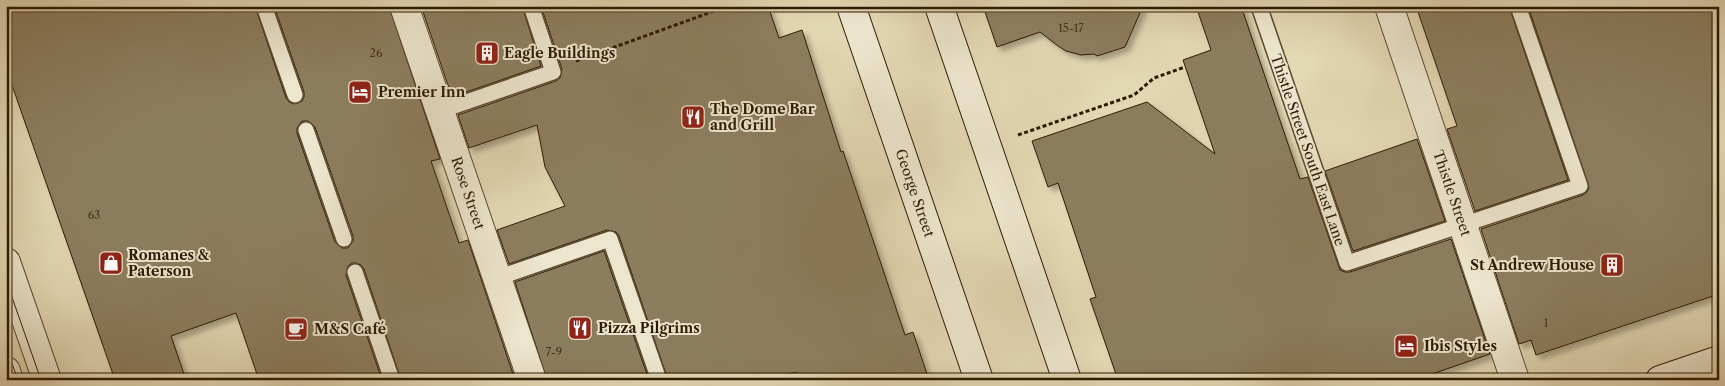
<svg xmlns="http://www.w3.org/2000/svg" width="1725" height="386" font-family="'Libre Caslon Text',serif">
<style>
.building{fill:#8c7d5f;stroke:#2e1a03;fill-rule:evenodd;filter:url(#shadow)}
.lines{fill:none;stroke-linecap:round;stroke-linejoin:round}
.lane-casing{stroke:#5b4a2f;stroke-width:18}
.street-casing{stroke:#5b4a2f;stroke-width:30}
.secondary-casing{stroke:#2e1a03;stroke-width:30}
.path{stroke:#2e1a03;stroke-width:3;stroke-dasharray:4 2.5;stroke-linecap:butt}
.lane{stroke:#ede6ce;stroke-width:15}
.street{stroke:#ede6ce;stroke-width:28}
.secondary{stroke:#ede6ce;stroke-width:28}
.tram{stroke:#2e1a03;stroke-width:1}
.labels{text-anchor:middle;dominant-baseline:central;stroke-width:4;stroke-linejoin:round;paint-order:stroke}
.number-label{font-size:11px;fill:#46331a}
.poi-label{font-size:14px;font-weight:bold;fill:#2e1a03;stroke:#ede6ce;text-anchor:start}
.street-label{font-size:14px;fill:#2e1a03;stroke:#ede6ce}
</style>
<defs>
<filter id="shadow"><feDropShadow dx="4.5" dy="4.5" stdDeviation="2.5" flood-color="#0004"/></filter>
</defs>
<rect width="100%" height="100%" fill="#e3d8b4"/>
<filter id="stains"><feTurbulence type="fractalNoise" baseFrequency=".004" numOctaves="4"/><feColorMatrix values="0 0 0 0 .2 0 0 0 0 .09 0 0 0 0 .02 0 0 0 .5 -.17"/></filter>
<radialGradient id="worn" r=".72"><stop offset=".6" stop-color="#630" stop-opacity="0"/><stop offset="1" stop-color="#630" stop-opacity=".3"/></radialGradient>
<path class="building" d="M6,6H255L286,98L289,102L294,104L302,101L304,97V92L274,6H389L440,159L431,161L459,243L468,240L515,380H401L364,269L361,265L356,263H352L348,266L346,275L382,380H259L236,313L171,336L186,380H115L6,68ZM302,121H308L315,127L353,236V241L348,248H342L335,242L297,133V128Z
M421,6H522L541,66L452,97Z
M541,6H768L779,38L802,30L841,152L843,151L905,335L913,332L929,380H799L796,372L773,380H668L619,236L616,232L607,230L509,264L497,230L565,206L545,167L537,125L469,148L458,115L556,81L560,78L562,69Z
M983,6H1143L1125,47L1097,56L1094,54L1081,55L1066,51L1058,46L1040,32L997,47Z
M1196,6H1241L1300,179L1308,177L1340,270L1345,272H1350L1451,239L1490,354L1432,374L1429,380H1118L1090,299L1096,297L1058,183L1048,187L1032,141L1147,102L1215,154L1183,60L1211,50Z
M1416,6H1509L1568,180L1475,211L1447,129L1457,126Z
M1528,6H1719V294L1536,355L1531,340L1519,344L1481,229L1583,195L1587,192L1589,187Z
M1417,139L1445,221L1353,251L1325,171Z
M604,251L649,380H547L515,282Z"/>
<g class="lines">
<g class="lane-casing">
<path id="lane" d="M264,6L295,95
M1259,6L1347,263L1580,186L1518,6
M440,111L553,72L531,6
M306,130L344,239
M355,272L392,380
M497,278L610,239L659,380"/>
</g>
<g class="street-casing">
<path id="street" d="M404,6L532,380
M1389,6L1515,380
M6,262L47,380
M6,371L9,380"/>
</g>
<g class="secondary-casing">
<path id="secondary" d="M851,6L979,380
M939,6L1067,380
M1660,380L1719,360"/>
</g>
<path class="path" d="M576,61L728,6
M1018,135L1134,95L1154,78L1185,67"/>
<use href="#lane" class="lane"/>
<use href="#street" class="street"/>
<use href="#secondary" class="secondary"/>
<path class="tram" d="M6,280L41,380
M6,347L18,380"/>
</g>
<defs>
<g id="building-square" transform="scale(1.25)"><rect x="-9" y="-9" width="18" height="18" rx="4" fill="#8f2418" stroke="#ede6ce"/><path d="M-4-6H4V6H1V3H-1V6H-4ZM-2.5-4.3h1.7v1.8h-1.7ZM.8-4.3h1.7v1.8H.8ZM-2.5-1h1.7V.8h-1.7ZM.8-1h1.7V.8H.8Z" fill="#fff"/></g>
<g id="hotel-square" transform="scale(1.25)"><rect x="-9" y="-9" width="18" height="18" rx="4" fill="#8f2418" stroke="#ede6ce"/><path d="M-6-4.5h1.5V1H6V5H4.5V3h-9V5H-6ZM-4 0a1.8 1.8 0 1 1 3.6 0ZM.5 0V-2.5h3Q6-2.5 6 0Z" fill="#fff"/></g>
<g id="restaurant-square" transform="scale(1.25)"><rect x="-9" y="-9" width="18" height="18" rx="4" fill="#8f2418" stroke="#ede6ce"/><path d="M-5-6h1v4h1v-4h1v4h1v-4h1v5L-1.5 .5V6h-2V.5L-5-1ZM5-6V6H3V1.5H1.5Q1.5-4 5-6Z" fill="#fff"/></g>
<g id="shop-square" transform="scale(1.25)"><rect x="-9" y="-9" width="18" height="18" rx="4" fill="#8f2418" stroke="#ede6ce"/><path d="M-5-2.5h2.3a2.7 3.5 0 0 1 5.4 0H5L5.5 6h-11ZM-1.5-2.5h3a1.5 2.3 0 0 0-3 0Z" fill="#fff"/></g>
<g id="cafe-square" transform="scale(1.25)"><rect x="-9" y="-9" width="18" height="18" rx="4" fill="#8f2418" stroke="#ede6ce"/><path d="M-5.5-4.5H6V0H3Q3 3.5 0 3.5H-2.5Q-5.5 3.5-5.5 0ZM3-3.2v2h1.7v-2ZM-6 4.5H4V6H-6Z" fill="#fff"/></g>
</defs>
<g fill-rule="evenodd">
<use href="#building-square" x="487" y="53"/>
<use href="#hotel-square" x="360" y="92"/>
<use href="#restaurant-square" x="693" y="117"/>
<use href="#shop-square" x="111" y="263"/>
<use href="#building-square" x="1612" y="265"/>
<use href="#restaurant-square" x="580" y="328"/>
<use href="#cafe-square" x="296" y="329"/>
<use href="#hotel-square" x="1406" y="346"/>
</g>
<g class="labels">
<g class="number-label">
<text x="1071" y="28">15-17</text>
<text x="376" y="53">26</text>
<text x="94" y="215">63</text>
<text x="1546" y="323">1</text>
<text x="554" y="352">7-9</text>
</g>
<g class="poi-label">
<text x="504" y="53">Eagle Buildings</text>
<text x="378" y="92">Premier Inn</text>
<text x="710" y="109">The Dome Bar<tspan x="710" dy="16">and Grill</tspan></text>
<text x="128" y="255">Romanes &amp;<tspan x="128" dy="16">Paterson</tspan></text>
<text x="1594" y="265" text-anchor="end">St Andrew House</text>
<text x="598" y="328">Pizza Pilgrims</text>
<text x="314" y="329">M&amp;S Café</text>
<text x="1424" y="346">Ibis Styles</text>
</g>
<g class="street-label">
<text transform="translate(1308 150) rotate(71)">Thistle Street South East Lane</text>
<text transform="translate(468 193) rotate(71)">Rose Street</text>
<text transform="translate(915 193) rotate(71)">George Street</text>
<text transform="translate(1452 193) rotate(71)">Thistle Street</text>
</g>
</g>
<rect width="1725" height="386" fill="none" stroke="#e3d8b4" stroke-width="25"/>
<rect x="8" y="8" width="1710" height="371" fill="none" stroke="#2e1a03" stroke-width="2.5"/>
<rect x="12" y="12" width="1700" height="361" fill="none" stroke="#2e1a03"/>
<rect width="100%" height="100%" filter="url(#stains)"/>
<rect width="100%" height="100%" fill="url(#worn)"/>
</svg>
